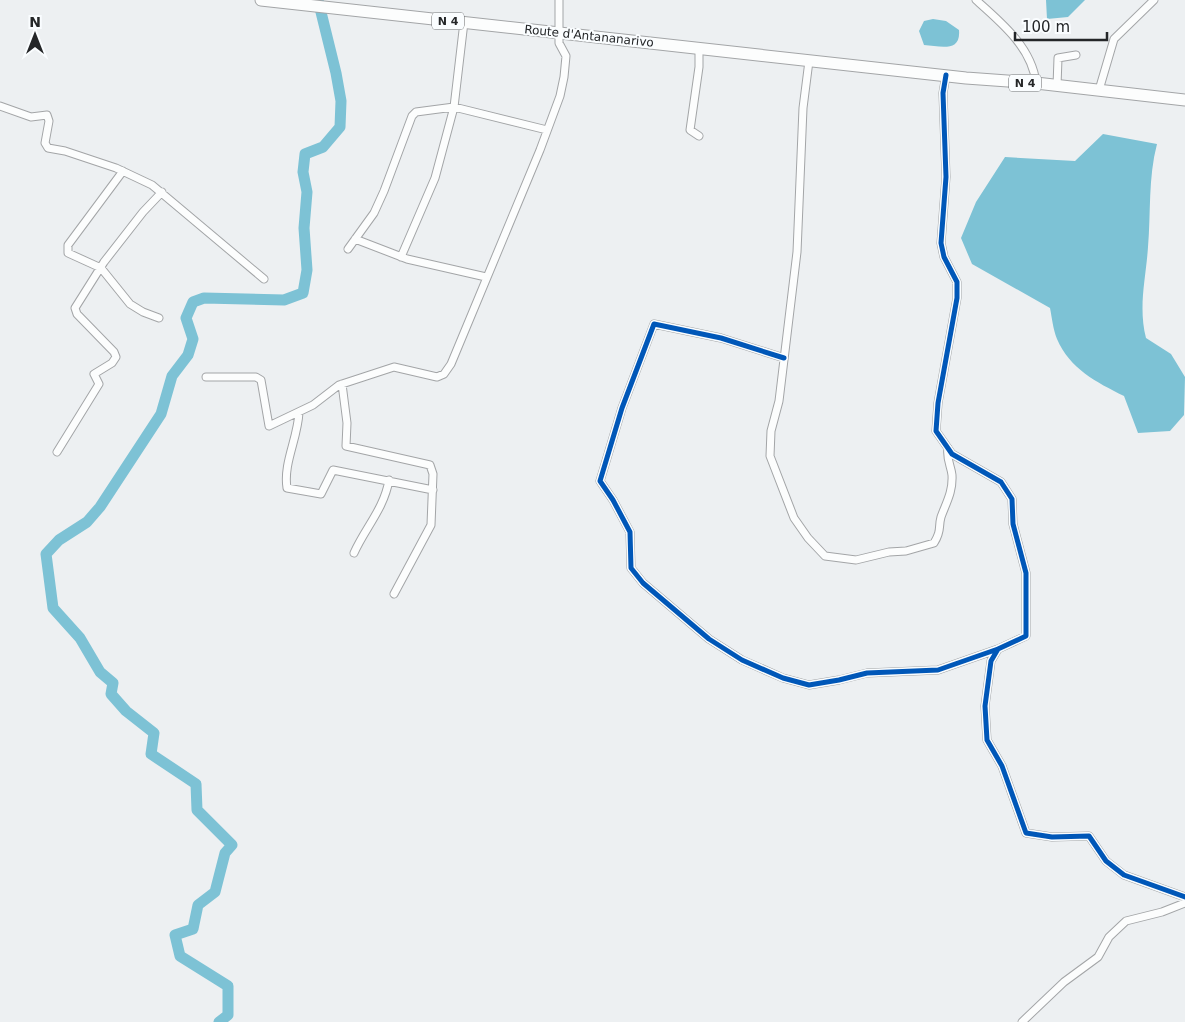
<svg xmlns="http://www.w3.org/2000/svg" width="1185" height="1022" font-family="'DejaVu Sans',sans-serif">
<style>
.water{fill:#7dc2d5}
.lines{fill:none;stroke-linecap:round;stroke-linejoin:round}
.river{stroke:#7dc2d5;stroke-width:11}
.minor-casing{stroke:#a3a5a7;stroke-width:9}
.primary-casing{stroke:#a3a5a7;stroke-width:13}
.minor{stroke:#fcfdfd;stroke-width:7}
.primary{stroke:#fcfdfd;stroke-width:11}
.cycleway-casing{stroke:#fafdff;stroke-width:8}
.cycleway{stroke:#0057b8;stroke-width:5}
.labels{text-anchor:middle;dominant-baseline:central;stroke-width:4;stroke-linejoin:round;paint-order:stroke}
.shield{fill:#fafdff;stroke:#646668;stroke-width:1}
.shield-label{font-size:11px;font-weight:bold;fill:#242628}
.street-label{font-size:12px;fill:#242628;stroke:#fafdff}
</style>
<rect width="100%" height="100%" fill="#edf0f2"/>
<path class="water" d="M1046,0H1085L1068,17L1047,19Z
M933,19L946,21L959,30C961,53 940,46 924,45L919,31L924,21Z
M1103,134L1157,144C1148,178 1151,213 1148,247C1146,278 1138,307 1146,338L1171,354L1185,377L1184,415L1170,431L1138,433L1124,396C1096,382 1070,369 1057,339C1053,329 1052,318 1050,308L972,264L961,238L976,202L1005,157L1075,161Z"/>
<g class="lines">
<path class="river" d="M219,1022L228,1015V986L180,956L175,935L193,929L198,905L215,892L225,853L232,845L197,810L196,784L151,754L154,733L126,711L111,694L113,683L100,672L80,638L53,608L46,554L59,540L87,522L100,507L161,414L172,376L188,355L193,339L186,318L193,302L204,298L284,300L303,293L307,270L304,228L307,192L303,172L305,154L323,147L340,127L341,101L336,73L318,0"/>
<g class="minor-casing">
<path id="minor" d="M976,0C1002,23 1032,48 1036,83
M699,47V67L690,130L699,136
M809,61L803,108L797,252L779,401L771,431L770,456L794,518L808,538L825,556L856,560L889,552L906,551L934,543C942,530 938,528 941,517C946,503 953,492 952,475C951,466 946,458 948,448
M946,75L943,93L946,177L941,243L944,257L957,282V298L938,403L936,431L952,454L1001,482L1012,499L1013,524L1026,573V636L998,649L991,661L985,706L987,740L1002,766L1026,833L1052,837L1089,836L1106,861L1124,875L1185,897
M1057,86L1058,58L1076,55
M1099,90L1114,39L1154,0
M0,106L31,117L47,115L49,121L45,143L48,148L65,151L116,168L152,185L264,279
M123,171L68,245V253L101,268L130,304L143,312L159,318
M355,239L407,259L486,277
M348,249L374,213L384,191L412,116L416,112L454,107L547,130
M401,257L435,178L454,107L464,22
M784,358L721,338L654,324L622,408L600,481L613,500L630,532L631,568L643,583L709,639L742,660L783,678L809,685L839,680L867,673L938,670L998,649
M206,377H256L261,380L269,426L313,405L339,385L394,367L437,377L444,374L451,364L540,150L560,96L564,77L566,56L559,43V0
M342,384L347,423L346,446L430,465L433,474L431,525L394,594
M299,412C298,438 283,463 287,488L321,494L333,470L433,490
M57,452L99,384L94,374L112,363L116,357L114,352L77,314L75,308L104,262L143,212L162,192
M354,553C365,528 384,509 389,480
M1022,1022L1064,982L1098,957L1109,937L1126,921L1162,912L1185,903"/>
</g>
<g class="primary-casing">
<path id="primary" d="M261,0L966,78L1036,83L1185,100"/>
</g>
<use href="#minor" class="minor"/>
<use href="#primary" class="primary"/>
<g class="cycleway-casing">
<path id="cycleway" d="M946,75L943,93L946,177L941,243L944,257L957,282V298L938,403L936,431L952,454L1001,482L1012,499L1013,524L1026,573V636L998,649L991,661L985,706L987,740L1002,766L1026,833L1052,837L1089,836L1106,861L1124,875L1185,897
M784,358L721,338L654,324L622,408L600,481L613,500L630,532L631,568L643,583L709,639L742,660L783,678L809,685L839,680L867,673L938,670L998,649"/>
</g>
<use href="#cycleway" class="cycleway"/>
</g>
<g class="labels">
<g class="shield">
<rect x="432" y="12.5" width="32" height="17" rx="4"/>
<rect x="1009" y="74.5" width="32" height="17" rx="4"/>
</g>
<g class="shield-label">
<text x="448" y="21">N 4</text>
<text x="1025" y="83">N 4</text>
</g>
<g class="street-label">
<text transform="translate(589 36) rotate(6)">Route d'Antananarivo</text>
</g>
</g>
<g transform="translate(35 35)" stroke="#fafdff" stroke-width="4" paint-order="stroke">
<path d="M0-4L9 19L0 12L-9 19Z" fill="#242628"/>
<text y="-8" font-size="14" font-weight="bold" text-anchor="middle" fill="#242628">N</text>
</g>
<path d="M1015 32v8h92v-8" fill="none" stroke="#242628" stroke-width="2.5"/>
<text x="1022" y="32" font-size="15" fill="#242628" stroke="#fafdff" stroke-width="4" paint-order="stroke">100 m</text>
</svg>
